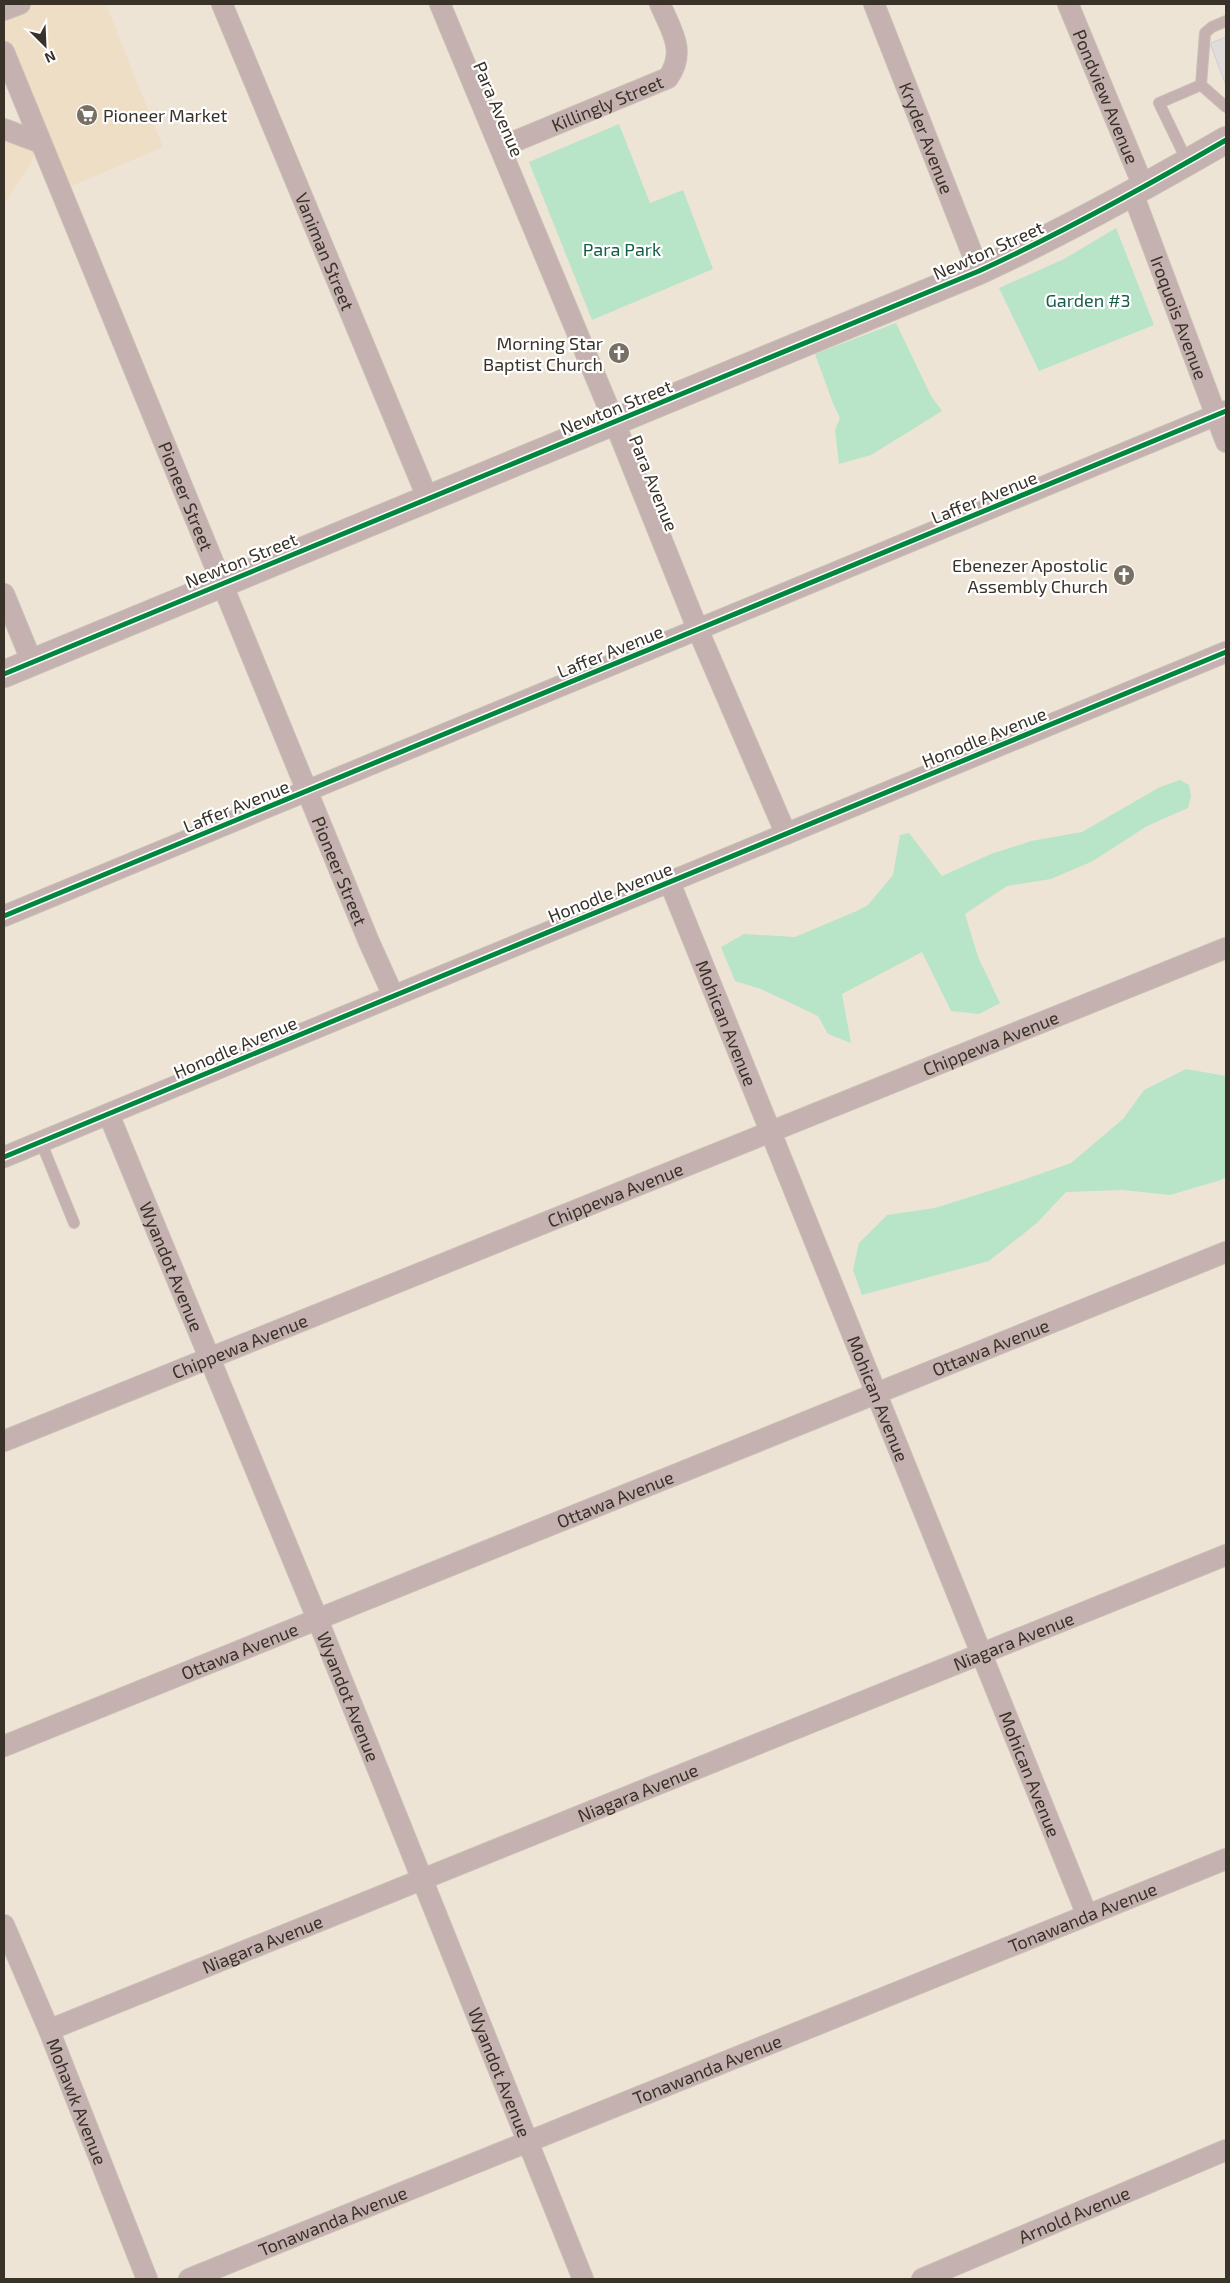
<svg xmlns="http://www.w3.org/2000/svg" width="1230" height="2283" font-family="'Exo 2',sans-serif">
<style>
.built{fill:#efdec6}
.green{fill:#b8e4c8}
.building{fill:#e0dcdc;stroke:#d2cecd}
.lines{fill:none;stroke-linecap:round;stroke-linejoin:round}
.service-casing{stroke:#c8c0b5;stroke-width:12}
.minor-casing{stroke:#c8c0b5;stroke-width:22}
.tertiary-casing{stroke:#c8c0b5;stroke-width:28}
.service{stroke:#c4b1b0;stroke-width:10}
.minor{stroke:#c4b1b0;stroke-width:20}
.tertiary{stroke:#c4b1b0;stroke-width:26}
.cycleway-casing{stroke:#fff;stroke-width:8}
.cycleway{stroke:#00873e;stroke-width:5}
.labels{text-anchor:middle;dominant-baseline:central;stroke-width:4.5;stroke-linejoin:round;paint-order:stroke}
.street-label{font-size:18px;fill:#393228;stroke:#fff}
.poi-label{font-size:18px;fill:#393228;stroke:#fff;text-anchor:end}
.park-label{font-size:18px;fill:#155d44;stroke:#fff}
</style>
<rect width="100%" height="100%" fill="#eee4d6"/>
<path class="built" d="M4,4H106L163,147L60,191L40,143L28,168L4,204V129L40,142L4,52Z"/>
<path class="green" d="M619,124L650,203L683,190L713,269L592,320L529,162Z
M1116,228L1154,325L1039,371L999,288L1064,259Z
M896,323L931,396L942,411L871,455L839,464L835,430L840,418L834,406L815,354Z
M1180,780L1189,785L1191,796L1188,808L1147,826L1093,861L1051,879L1007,886L965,914L978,957L1000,1003L979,1014L951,1011L922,952L842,994L851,1043L828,1034L818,1016L761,989L735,981L721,947L744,934L795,937L859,910L868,905L893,875L900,835L909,833L942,876L991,854L1031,841L1082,832L1160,787Z
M1186,1069L1226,1076V1177L1221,1180L1170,1195L1123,1190L1066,1192L1037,1223L989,1261L862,1295L853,1270L859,1243L887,1215L935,1208L1020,1181L1071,1163L1123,1119L1144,1090Z"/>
<path class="building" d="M1226,37V83H1225L1211,46V43Z"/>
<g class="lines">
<g class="service-casing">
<path id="service" d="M1201,85L1205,33L1212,27L1226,21
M1187,161L1159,103L1201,85L1226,107
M41,1142L74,1223"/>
</g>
<g class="minor-casing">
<g id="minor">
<path id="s1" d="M222,4L428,499"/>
<path d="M440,4L614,421L698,630L786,834"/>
<path id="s2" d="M874,4L979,271"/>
<path id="s3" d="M1068,4L1144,188"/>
<path d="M4,10L20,4"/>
<path id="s4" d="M4,52L369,942L393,995"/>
<path d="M4,129L41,143"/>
<path id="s5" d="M501,147L668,78C687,51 671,30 660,4"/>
<path id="s6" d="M1133,194L1226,442"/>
<path d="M4,594L32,662"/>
<path id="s7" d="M670,883L1087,1915"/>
<path d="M4,916L1226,411"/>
<path id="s8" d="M109,1115L317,1618L583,2279"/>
<path d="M4,1157L1226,652"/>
<path id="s9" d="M4,1441L1226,948"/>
<path id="s10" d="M4,1746L1226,1252"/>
<path id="s11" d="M4,1925L49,2030L147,2279"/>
<path id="s12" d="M49,2030L1226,1555"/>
<path id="s13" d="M189,2279L1226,1859"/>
<path id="s14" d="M922,2279L1226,2150"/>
</g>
</g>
<g class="tertiary-casing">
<path id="tertiary" d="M4,674L979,271C1064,232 1145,187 1226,140"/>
</g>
<use href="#service" class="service"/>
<use href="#minor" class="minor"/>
<use href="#tertiary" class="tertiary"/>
<g class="cycleway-casing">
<path id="cycleway" d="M4,674L979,271C1064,232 1145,187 1226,140
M4,916L1226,411
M4,1157L1226,652"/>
</g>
<use href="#cycleway" class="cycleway"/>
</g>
<defs>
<g id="supermarket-disc" transform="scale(1.125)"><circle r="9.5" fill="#787065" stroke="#fff"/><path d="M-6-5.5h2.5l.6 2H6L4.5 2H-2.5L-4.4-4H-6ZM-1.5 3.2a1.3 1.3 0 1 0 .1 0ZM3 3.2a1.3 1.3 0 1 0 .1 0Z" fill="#fff"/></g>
<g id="church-disc" transform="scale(1.125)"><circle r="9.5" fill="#787065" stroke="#fff"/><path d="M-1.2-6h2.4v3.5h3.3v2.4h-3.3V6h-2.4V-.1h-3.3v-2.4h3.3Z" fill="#fff"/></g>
</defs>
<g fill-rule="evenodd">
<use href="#supermarket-disc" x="87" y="115"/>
<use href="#church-disc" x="619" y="353"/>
<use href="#church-disc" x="1124" y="575"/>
</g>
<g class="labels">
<g class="street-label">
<text stroke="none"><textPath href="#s3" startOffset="100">Pondview Avenue</textPath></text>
<text stroke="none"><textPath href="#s5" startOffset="115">Killingly Street</textPath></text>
<text transform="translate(499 109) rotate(67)">Para Avenue</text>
<text stroke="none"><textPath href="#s2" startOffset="144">Kryder Avenue</textPath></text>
<text transform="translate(988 250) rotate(-24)">Newton Street</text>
<text stroke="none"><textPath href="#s1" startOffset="268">Vaniman Street</textPath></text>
<text stroke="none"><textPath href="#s6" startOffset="132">Iroquois Avenue</textPath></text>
<text transform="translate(616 407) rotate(-22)">Newton Street</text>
<text transform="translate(654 483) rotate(68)">Para Avenue</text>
<text stroke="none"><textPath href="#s4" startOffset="480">Pioneer Street</textPath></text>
<text transform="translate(984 497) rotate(-22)">Laffer Avenue</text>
<text transform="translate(241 560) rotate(-22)">Newton Street</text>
<text transform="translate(610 651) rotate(-22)">Laffer Avenue</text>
<text transform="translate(984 737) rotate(-22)">Honodle Avenue</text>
<text transform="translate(236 806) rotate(-22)">Laffer Avenue</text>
<text stroke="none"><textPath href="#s4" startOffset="885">Pioneer Street</textPath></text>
<text transform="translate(610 892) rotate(-22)">Honodle Avenue</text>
<text stroke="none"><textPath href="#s7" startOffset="151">Mohican Avenue</textPath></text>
<text stroke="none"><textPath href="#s9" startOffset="1064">Chippewa Avenue</textPath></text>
<text transform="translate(235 1047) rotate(-23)">Honodle Avenue</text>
<text stroke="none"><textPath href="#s9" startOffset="659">Chippewa Avenue</textPath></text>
<text stroke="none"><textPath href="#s8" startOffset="164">Wyandot Avenue</textPath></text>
<text stroke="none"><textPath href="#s9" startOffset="254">Chippewa Avenue</textPath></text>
<text stroke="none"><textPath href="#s10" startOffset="1064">Ottawa Avenue</textPath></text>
<text stroke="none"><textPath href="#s7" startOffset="556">Mohican Avenue</textPath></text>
<text stroke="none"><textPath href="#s10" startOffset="659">Ottawa Avenue</textPath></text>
<text stroke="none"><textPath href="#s12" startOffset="1040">Niagara Avenue</textPath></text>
<text stroke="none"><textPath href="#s10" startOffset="254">Ottawa Avenue</textPath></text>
<text stroke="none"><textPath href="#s8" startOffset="629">Wyandot Avenue</textPath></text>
<text stroke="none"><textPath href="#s7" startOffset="961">Mohican Avenue</textPath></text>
<text stroke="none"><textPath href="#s12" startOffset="635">Niagara Avenue</textPath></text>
<text stroke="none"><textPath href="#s13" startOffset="964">Tonawanda Avenue</textPath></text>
<text stroke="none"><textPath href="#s12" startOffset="230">Niagara Avenue</textPath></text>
<text stroke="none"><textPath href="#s13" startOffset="559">Tonawanda Avenue</textPath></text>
<text stroke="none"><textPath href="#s8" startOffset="1034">Wyandot Avenue</textPath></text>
<text stroke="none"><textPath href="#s11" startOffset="191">Mohawk Avenue</textPath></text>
<text stroke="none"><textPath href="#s14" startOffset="165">Arnold Avenue</textPath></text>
<text stroke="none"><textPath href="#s13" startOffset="155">Tonawanda Avenue</textPath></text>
</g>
<g class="poi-label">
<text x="103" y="115" text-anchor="start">Pioneer Market</text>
<text x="603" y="343">Morning Star<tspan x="603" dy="21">Baptist Church</tspan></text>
<text x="1108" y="565">Ebenezer Apostolic<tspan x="1108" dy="21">Assembly Church</tspan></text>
</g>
<g class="park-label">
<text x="622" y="249">Para Park</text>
<text x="1088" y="300">Garden #3</text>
</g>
</g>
<rect width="1230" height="2283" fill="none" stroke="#393228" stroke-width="10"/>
<g transform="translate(45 45) rotate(156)" stroke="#ffffff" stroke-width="4" paint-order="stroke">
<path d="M0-4L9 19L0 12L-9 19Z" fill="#393228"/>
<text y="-8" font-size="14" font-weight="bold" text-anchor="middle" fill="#393228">N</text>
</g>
</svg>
